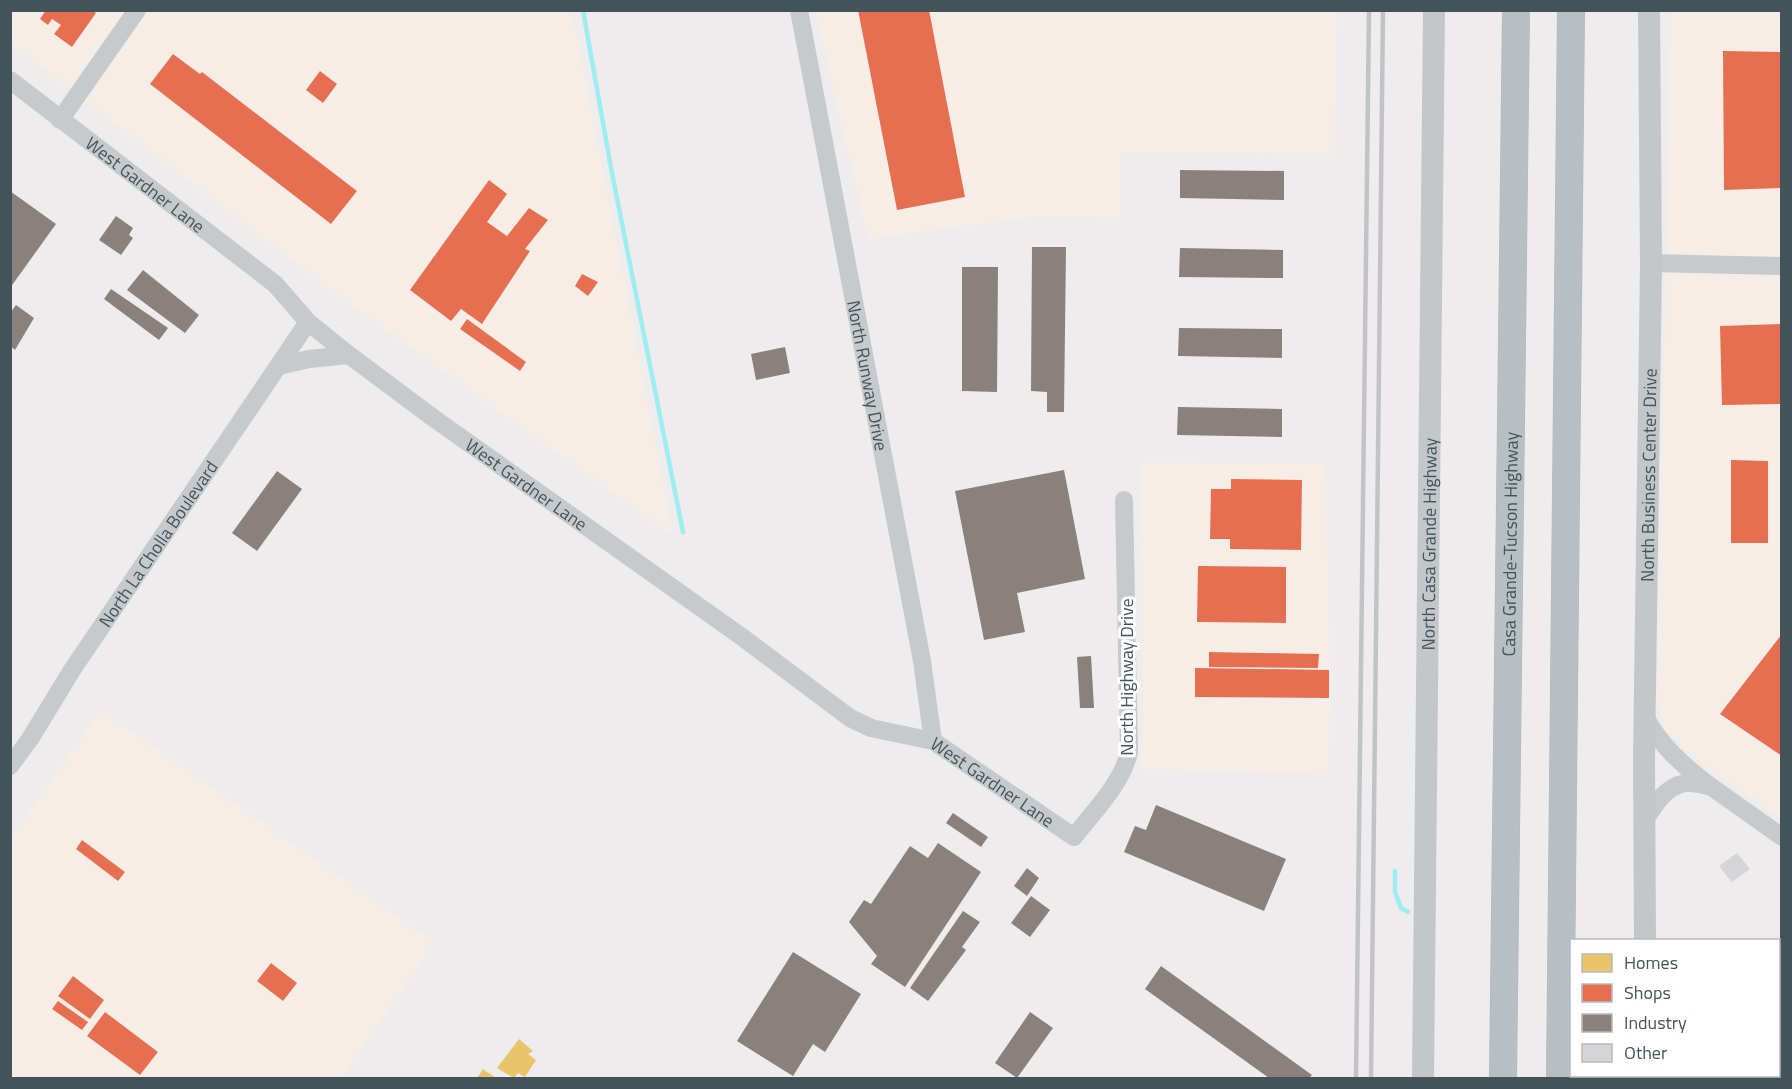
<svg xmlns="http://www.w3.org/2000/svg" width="1792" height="1089" font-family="'Titillium Web',sans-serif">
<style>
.commercial{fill:#f6eee6}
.homes{fill:#e9c46a}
.shops{fill:#e76f51}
.industry{fill:#8a817c}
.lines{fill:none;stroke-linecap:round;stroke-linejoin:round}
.stream{stroke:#9fedf1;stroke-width:4.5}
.building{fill:#d5d5d7}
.highway-casing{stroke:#b1b8bd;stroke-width:28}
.minor{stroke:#c6cacc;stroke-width:18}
.major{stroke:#c3c7ca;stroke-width:22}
.highway{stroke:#b8bfc2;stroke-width:27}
.rail{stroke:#c1c4c6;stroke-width:4.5}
.labels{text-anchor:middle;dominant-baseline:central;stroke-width:6;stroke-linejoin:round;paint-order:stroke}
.street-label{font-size:18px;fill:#43535a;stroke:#fff}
</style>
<rect width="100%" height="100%" fill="#eeeced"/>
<path class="commercial" d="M10,11H572L672,528L669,533L337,295L11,43Z
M815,11H1337L1335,153L1120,152V217L1041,216L868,239Z
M1671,11H1781V818L1703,765L1663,728L1657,700Z
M1142,463L1326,464L1330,699L1328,774L1138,769L1143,741Z
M101,710L435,943L341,1078H11V838Z"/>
<path class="homes" d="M519,1039L533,1051L528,1054L536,1060L525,1077L518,1073L514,1078L497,1068Z
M483,1069L496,1078H477Z"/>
<path class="shops" d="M46,10H92L96,13L72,47L54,34L61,25L52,19L48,25L40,19Z
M858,10H929L965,197L897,210Z
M1723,51L1782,52L1780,188L1724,190Z
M173,54L200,74L202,72L357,191L331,224L150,84Z
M320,71L337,84L323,103L306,90Z
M489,180L507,194L487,222L507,236L529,208L548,220L525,249L530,251L482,324L461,309L451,321L410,290Z
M582,274L598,282L588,296L575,286Z
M467,319L526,362L520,371L460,329Z
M1782,324V404L1722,405L1720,326Z
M1731,460L1768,461V543H1731Z
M1231,479L1302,480L1301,550L1230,549V539H1210L1211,489H1231Z
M1198,566L1286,567V623L1197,622Z
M1782,634V756L1720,714Z
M1209,652L1319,654L1318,668L1209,667Z
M1195,668L1329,670V698L1195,697Z
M82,840L125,872L118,881L76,849Z
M271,963L297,983L283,1001L257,981Z
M73,976L104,1000L90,1019L58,996Z
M58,1001L88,1022L82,1030L52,1009Z
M105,1012L158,1052L140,1075L87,1036Z"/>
<path class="industry" d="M1180,170L1284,171V200L1180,198Z
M10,191L56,224L10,288Z
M116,216L133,228L129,235L133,238L121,255L99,240Z
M1032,247H1066L1064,412H1047V392L1031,391Z
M1180,248L1283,250V278L1179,277Z
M962,267H998L997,392L962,391Z
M143,270L199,315L185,333L127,290Z
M111,289L168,328L159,340L104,299Z
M16,305L34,318L15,350L10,346V313Z
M1179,328L1282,329V358L1178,356Z
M785,347L790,373L756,380L751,354Z
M1178,407L1282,409V437L1177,435Z
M1064,470L1085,579L1017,593L1025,632L984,640L955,491Z
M277,471L302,489L257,551L232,533Z
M1091,656L1094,708H1080L1077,657Z
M1156,805L1286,859L1264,911L1124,852L1135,826L1146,830Z
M953,813L988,837L981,847L946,823Z
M938,843L981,872L905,987L871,964L877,956L849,922L864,900L871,904L910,846L928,858Z
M1027,868L1039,878L1027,896L1014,886Z
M1031,896L1050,910L1030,937L1011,923Z
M963,911L980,922L962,947L966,950L928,1001L910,988Z
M793,952L861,994L825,1052L813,1044L793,1076L737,1041Z
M1161,966L1312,1075L1309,1078H1269L1145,989Z
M1030,1012L1053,1028L1017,1078L995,1063Z"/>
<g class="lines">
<path class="stream" d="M583,10L611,168L683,532
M1395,871V892L1401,908L1408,912
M1712,1076V1078"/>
</g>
<path class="building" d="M1737,853L1750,869L1732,882L1719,866Z"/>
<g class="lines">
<g class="highway-casing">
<g id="highway">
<path id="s6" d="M1503,1078L1516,10"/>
<path d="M1560,1078L1571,10"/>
</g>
</g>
<g class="minor">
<path id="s1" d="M799,10L922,661L933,741"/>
<path id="s2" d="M10,80L275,284L308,322L349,355L432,417L742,637L850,718L871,728L933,741L1074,837C1093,812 1122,784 1129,752L1124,500"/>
<path d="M60,120L137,10"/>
<path d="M1651,263L1782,266"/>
<path d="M279,366L309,359L349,355"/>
<path id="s3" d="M10,766L30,739L72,670L308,322"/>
<path d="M1710,786L1782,837"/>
<path d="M1644,822C1654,805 1665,787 1685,783C1692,782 1702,785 1710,786C1682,765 1660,745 1644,715"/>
</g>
<g class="major">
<path id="s4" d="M1645,940L1644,759L1651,263L1649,10"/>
<path d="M1645,1076V1078"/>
<path id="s5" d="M1423,1078L1434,10"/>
</g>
<use href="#highway" class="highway"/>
<path class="rail" d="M1356,1078L1369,10
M1371,1078L1383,10"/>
</g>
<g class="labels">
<g class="street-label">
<text stroke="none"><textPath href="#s2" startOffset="171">West Gardner Lane</textPath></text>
<text stroke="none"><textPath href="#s1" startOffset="372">North Runway Drive</textPath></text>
<text stroke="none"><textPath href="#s4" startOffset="465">North Business Center Drive</textPath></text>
<text stroke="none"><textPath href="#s2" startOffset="657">West Gardner Lane</textPath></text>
<text stroke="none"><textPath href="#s3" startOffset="267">North La Cholla Boulevard</textPath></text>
<text stroke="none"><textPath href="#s5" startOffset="534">North Casa Grande Highway</textPath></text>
<text stroke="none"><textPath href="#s6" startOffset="534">Casa Grande-Tucson Highway</textPath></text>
<text transform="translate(1126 677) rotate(-90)">North Highway Drive</text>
<text stroke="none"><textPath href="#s2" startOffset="1215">West Gardner Lane</textPath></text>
</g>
</g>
<rect width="1792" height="1089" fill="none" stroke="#43535a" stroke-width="24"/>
<rect x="1570" y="939" width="210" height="138" fill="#ffffff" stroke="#b4babd" stroke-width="1.5"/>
<rect x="1582" y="954" width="30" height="18" fill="#e9c46a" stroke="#b4babd" stroke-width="1.5"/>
<text x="1624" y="969" font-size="18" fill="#43535a">Homes</text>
<rect x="1582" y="984" width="30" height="18" fill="#e76f51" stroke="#b4babd" stroke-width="1.5"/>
<text x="1624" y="999" font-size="18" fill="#43535a">Shops</text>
<rect x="1582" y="1014" width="30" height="18" fill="#8a817c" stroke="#b4babd" stroke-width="1.5"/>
<text x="1624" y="1029" font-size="18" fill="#43535a">Industry</text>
<rect x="1582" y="1044" width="30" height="18" fill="#d5d5d7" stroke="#b4babd" stroke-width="1.5"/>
<text x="1624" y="1059" font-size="18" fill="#43535a">Other</text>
</svg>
